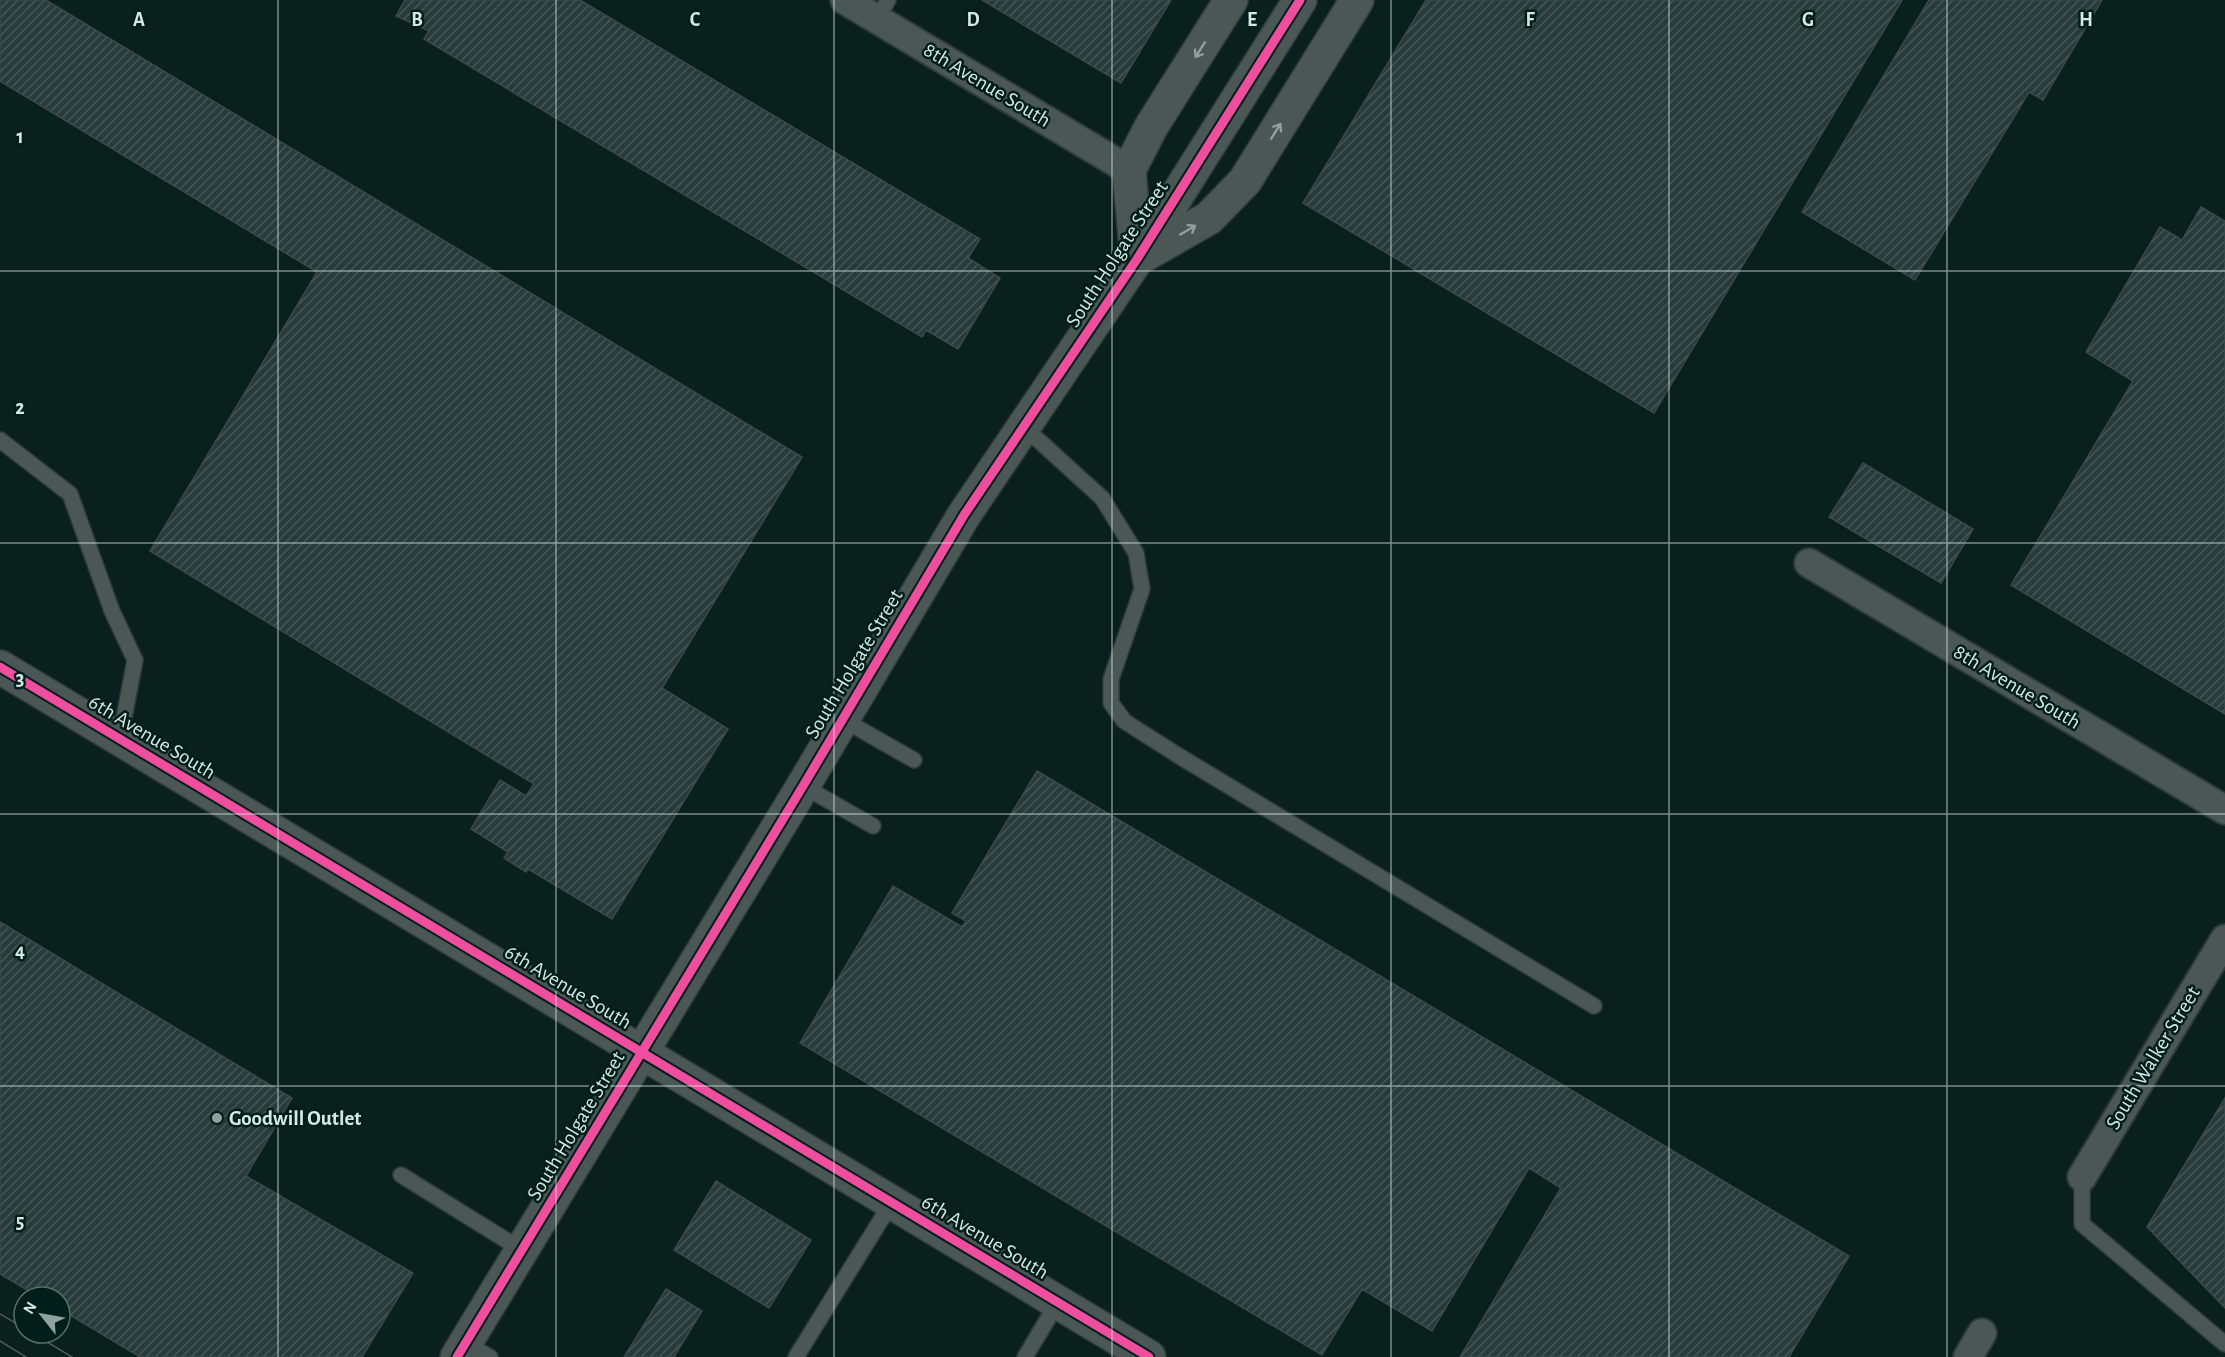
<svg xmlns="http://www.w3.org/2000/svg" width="2225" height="1357" font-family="'Alegreya Sans',sans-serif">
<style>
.building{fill:url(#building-hatch);stroke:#394a4a;stroke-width:1.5}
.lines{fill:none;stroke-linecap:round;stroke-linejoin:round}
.service-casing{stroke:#2c3a38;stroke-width:18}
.minor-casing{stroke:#2c3a38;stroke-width:32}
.tertiary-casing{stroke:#2c3a38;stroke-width:36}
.secondary-casing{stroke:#2c3a38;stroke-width:36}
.service{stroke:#4a5755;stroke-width:15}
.minor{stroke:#4a5755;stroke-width:28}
.tertiary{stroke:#4a5755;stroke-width:33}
.secondary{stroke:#4a5755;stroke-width:33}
.tram{stroke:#4a5856;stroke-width:1.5}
.cycleway-casing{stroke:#021e1a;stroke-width:13}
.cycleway{stroke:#ef4d9e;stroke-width:9}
.oneway{stroke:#90a09c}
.grid{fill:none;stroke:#d5e9e4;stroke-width:1.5;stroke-opacity:0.55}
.poi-dot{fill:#8ea39e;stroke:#021e1a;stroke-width:2}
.labels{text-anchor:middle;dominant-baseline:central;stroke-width:5;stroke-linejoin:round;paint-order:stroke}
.street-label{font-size:21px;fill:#d5e9e4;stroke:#021e1a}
.poi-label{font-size:21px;font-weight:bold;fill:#d5e9e4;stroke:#021e1a;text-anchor:start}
.grid-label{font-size:20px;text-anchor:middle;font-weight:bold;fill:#d5e9e4;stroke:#021e1a;stroke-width:5;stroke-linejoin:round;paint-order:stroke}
</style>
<defs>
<pattern id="building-hatch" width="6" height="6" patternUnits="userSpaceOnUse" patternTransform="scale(1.5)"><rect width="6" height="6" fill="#273b3b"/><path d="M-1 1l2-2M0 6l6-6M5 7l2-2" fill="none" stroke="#455757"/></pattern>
</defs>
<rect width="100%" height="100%" fill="#0a201d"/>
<path class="building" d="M0,0H46L802,457L662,688L728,729L612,919L528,869L526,872L504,858L508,852L471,829L500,780L526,796L534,784L150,551L317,272L0,81Z
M405,0H580L980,239L968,258L1000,278L958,349L926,330L922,337L424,39L429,31L396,16Z
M982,0H1171L1121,83Z
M1426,0H1902L1654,413L1303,203Z
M1929,0H2102L2043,100L2029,92L1915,280L1802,212Z
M2201,207L2225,221V714L2011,585L2133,381L2086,352L2160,227L2182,240Z
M1863,463L1973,529L1941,583L1829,517Z
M1037,771L1849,1256L1789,1357H1460L1561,1188L1529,1168L1432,1331L1362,1289L1322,1355L800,1043L893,886L962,927L966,921L952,913Z
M0,922L292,1098L246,1176L413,1273L362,1357H140L60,1309V1297H39L0,1274Z
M2225,1098V1308L2147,1227Z
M716,1181L811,1240L769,1308L674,1250Z
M666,1289L702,1311L674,1357H624Z"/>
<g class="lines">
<g class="service-casing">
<path id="service" d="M877,19L888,0
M1024,427L1102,498L1136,553L1142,589L1111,679V703L1124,721L1179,756L1594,1006
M0,440L70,494L112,611L135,660L120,739
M842,719L914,760
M803,786L873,826
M401,1175L522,1250
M2082,1177V1224L2225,1344
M465,1343L490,1357
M796,1357L892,1202
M1025,1357L1058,1302"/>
</g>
<g class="minor-casing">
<path id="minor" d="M845,0L1129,170
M1809,563L2225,810
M2082,1177L2225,939
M1968,1357L1982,1333"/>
</g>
<g class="tertiary-casing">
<path id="tertiary" d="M0,667L1149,1357"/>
</g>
<g class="secondary-casing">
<path id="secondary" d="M1141,257L1209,218L1245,181L1357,0
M1137,259L1129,170L1151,127L1231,0
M457,1357L803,786L964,515L1137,259L1300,0"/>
</g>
<use href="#service" class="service"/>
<use href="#minor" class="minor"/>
<use href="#tertiary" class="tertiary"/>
<use href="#secondary" class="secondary"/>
<path class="tram" d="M0,1314L24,1328
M32,1333L72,1357
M0,1341L26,1357"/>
<g class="cycleway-casing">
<path id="cycleway" d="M0,667L1149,1357
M457,1357L803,786L964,515L1137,259L1300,0"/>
</g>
<use href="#cycleway" class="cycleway"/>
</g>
<defs><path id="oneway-shaft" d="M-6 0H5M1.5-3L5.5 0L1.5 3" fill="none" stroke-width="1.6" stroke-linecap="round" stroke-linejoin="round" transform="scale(1.5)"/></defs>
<g class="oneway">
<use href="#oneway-shaft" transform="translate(1200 50) rotate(122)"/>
<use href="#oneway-shaft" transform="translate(1276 131) rotate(-58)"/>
<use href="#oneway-shaft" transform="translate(1188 230) rotate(-30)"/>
</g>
<path class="grid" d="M278,0V1357M556,0V1357M834,0V1357M1112,0V1357M1391,0V1357M1669,0V1357M1947,0V1357M0,271H2225M0,543H2225M0,814H2225M0,1086H2225"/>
<circle class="poi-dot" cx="217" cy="1118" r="6"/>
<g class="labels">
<g class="street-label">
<text transform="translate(987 85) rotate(31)">8th Avenue South</text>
<text transform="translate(1117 254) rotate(-57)">South Holgate Street</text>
<text transform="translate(854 664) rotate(-59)">South Holgate Street</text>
<text transform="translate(2017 687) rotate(31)">8th Avenue South</text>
<text transform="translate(152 737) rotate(31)">6th Avenue South</text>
<text transform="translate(568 987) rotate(31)">6th Avenue South</text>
<text transform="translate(2153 1058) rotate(-59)">South Walker Street</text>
<text transform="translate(576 1126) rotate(-59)">South Holgate Street</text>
<text transform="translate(985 1237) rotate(31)">6th Avenue South</text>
</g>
<g class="poi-label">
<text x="229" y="1118">Goodwill Outlet</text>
</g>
</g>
<g class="grid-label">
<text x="139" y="26">A</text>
<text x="417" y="26">B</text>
<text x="695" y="26">C</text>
<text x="973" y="26">D</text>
<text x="1252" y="26">E</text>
<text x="1530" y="26">F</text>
<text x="1808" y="26">G</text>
<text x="2086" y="26">H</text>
<text x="20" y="143">1</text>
<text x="20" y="414">2</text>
<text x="20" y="685">3</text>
<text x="20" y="957">4</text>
<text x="20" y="1228">5</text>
</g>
<g transform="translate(42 1315) rotate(301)"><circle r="28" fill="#021e1a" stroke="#566f6b" stroke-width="1.5"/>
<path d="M0-4.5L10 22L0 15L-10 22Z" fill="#8ea39e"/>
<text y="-9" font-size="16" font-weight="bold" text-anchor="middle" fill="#d5e9e4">N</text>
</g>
</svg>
